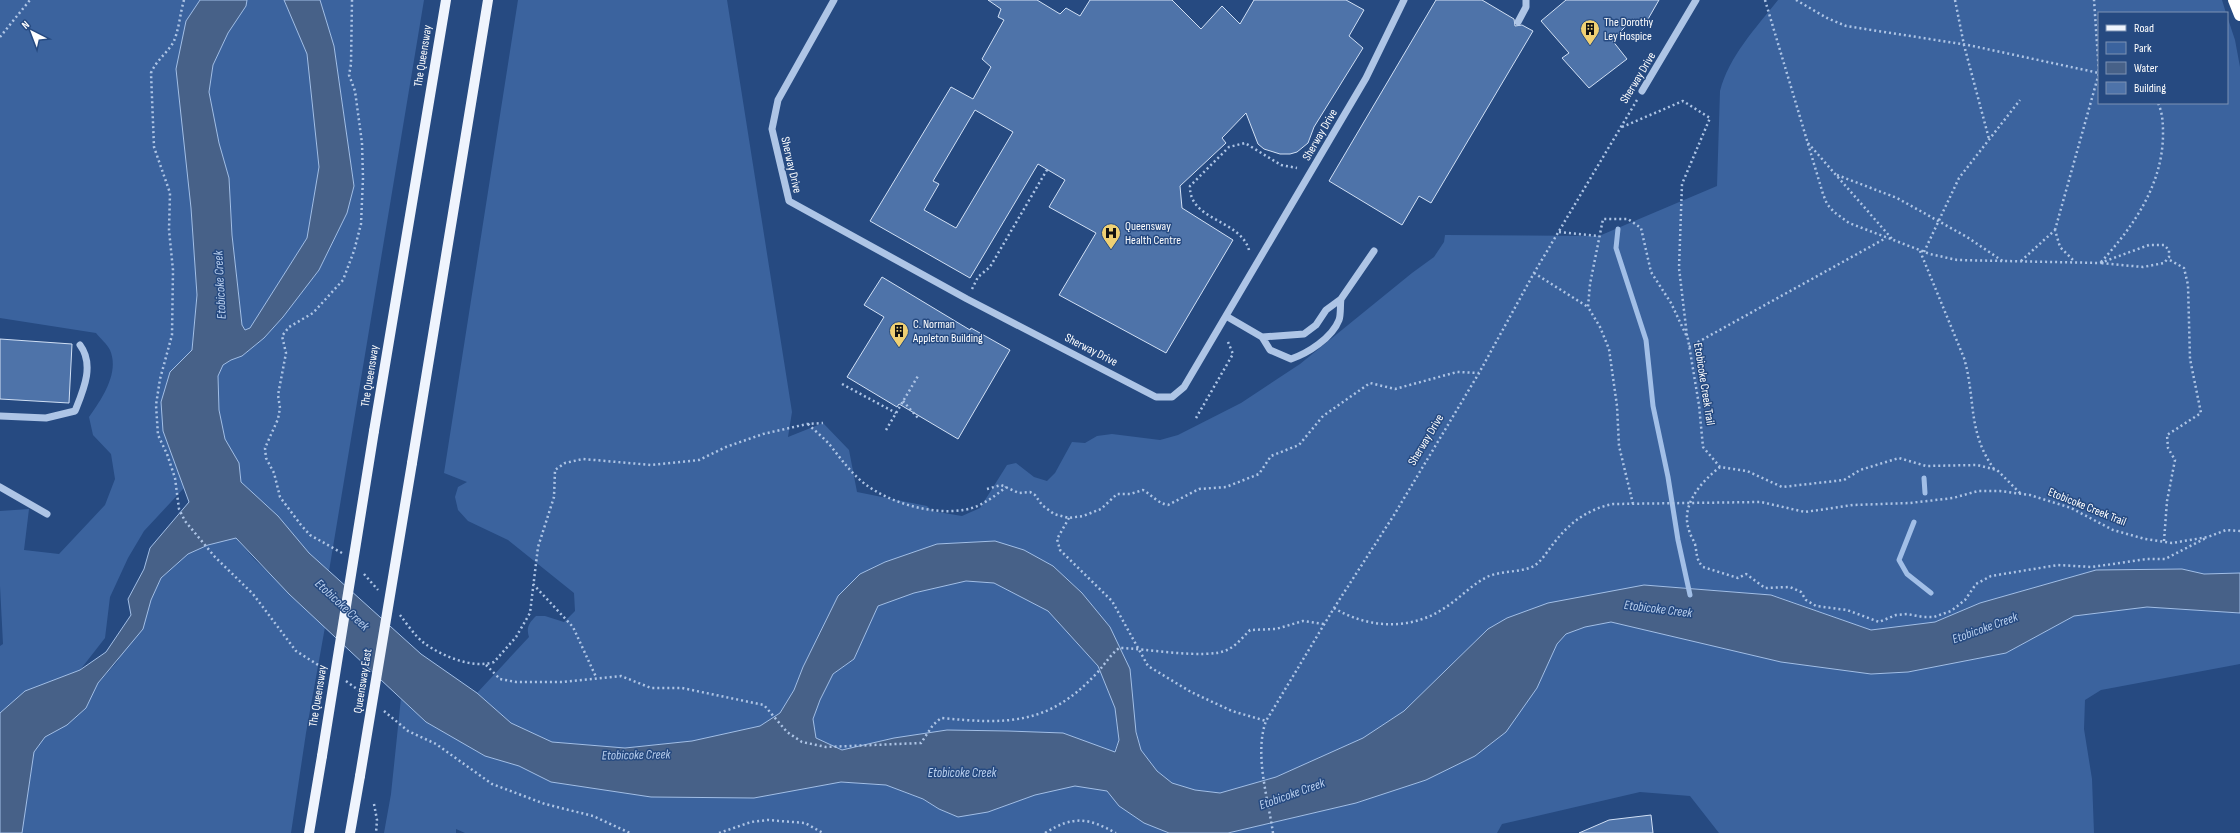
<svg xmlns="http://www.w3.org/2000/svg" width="2240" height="833" font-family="'Sofia Sans Condensed',sans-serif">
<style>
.green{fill:#3b639e}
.water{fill:#476188;stroke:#a2bfe7;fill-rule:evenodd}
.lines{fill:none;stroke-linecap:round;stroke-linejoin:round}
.stream{stroke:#a2bfe7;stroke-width:5}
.building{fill:#4e73a9;stroke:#d1e0f5;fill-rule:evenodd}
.path{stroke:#aec5e6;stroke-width:2.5;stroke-dasharray:2 3;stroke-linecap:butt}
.minor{stroke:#aec5e6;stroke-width:7}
.major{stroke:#eff4fd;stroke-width:10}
.highway{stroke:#fff;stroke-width:12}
.major-bridge{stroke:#eff4fd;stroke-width:10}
.labels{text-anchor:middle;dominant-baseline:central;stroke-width:3;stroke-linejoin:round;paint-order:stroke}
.poi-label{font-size:12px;fill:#fff;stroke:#264a81;text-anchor:start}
.street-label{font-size:12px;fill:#fff;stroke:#264a81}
.water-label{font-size:13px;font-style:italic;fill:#b9cfee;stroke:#264a81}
</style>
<rect width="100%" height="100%" fill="#264a81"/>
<path class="green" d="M0,0H200L186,21L191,208L197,295L192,350L170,372L163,431L184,488L144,531L128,558L110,597L105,638L80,670L25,691L0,713V646L3,644L0,586V511L29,509L24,550L59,554L105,505L115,479L111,454L93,435L89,417C101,400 120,373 110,350C107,344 100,338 96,333L0,318Z
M247,0H284L307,53L319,167L307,238L250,329L245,330L242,325L232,235L229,178L219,143L209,92L213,65L228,33L246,6Z
M320,0H424L329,571L309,553L278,516L241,482L239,463L225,439L219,410L218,376L223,365L231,360L242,356L264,338L283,317L319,270L347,213L354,186L334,46Z
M518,0H727L792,412L788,437L823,423L849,450L857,492L927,506L932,511L962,516L980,508L1007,465L1016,463L1034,477L1047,481L1055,473L1072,442L1085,443L1097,436L1112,434L1160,440L1178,435L1241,403L1300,364L1412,273L1434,257L1444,242L1445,235L1599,236L1717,186L1720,91C1729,56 1756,28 1778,0H2222L2226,13H2099V103H2227V16L2235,40L2240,67V573L2204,574L2182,569L2096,570L1980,603L1935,622L1871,630L1772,595L1644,585L1488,629L1404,711L1363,738L1276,777L1220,793L1195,790L1172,783L1157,771L1141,750L1110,627L1082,593L1053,566L995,541L937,544L885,562L860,574L838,596L803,667L794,690L780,713L760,726L692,741L625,748L552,742L511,723L477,693L529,637C526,627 529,623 536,616H545L564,622L575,611L574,593L508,540L468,521L458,510L455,497L458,487L467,482L444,473Z
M236,538L255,560L325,627L306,733L291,833H22L34,752L45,737L67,725L86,708L98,683L117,662L151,600L161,578L188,554L208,545Z
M966,581L994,583L1048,611L1098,666L1115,708L1119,740L1114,752L1063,733L1008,731L947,730L894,738L842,750L816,738L813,719L820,700L833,674L854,659L878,606L914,593Z
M2147,607L2240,613V664L2101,690L2085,700L2084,729L2092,779L2094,833H1719L1690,796L1640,792L1502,824L1497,833H1228L1356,803L1426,780L1475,756L1542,677L1557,644L1566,634L1585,627L1611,622L1781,662L1871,674L1908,672L2006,653L2074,616Z
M401,698L426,722L485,756L519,766L551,782L651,797L754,798L841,782L886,785L922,799L939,809L958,817L988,812L1035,795L1075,785L1107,791C1125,812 1144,823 1169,833H465L456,829V833H384L391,794Z"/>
<path class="water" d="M200,0H247L246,6L228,33L213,65L209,92L219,143L229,178L232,235L242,325L245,330L250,328L307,238L319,167L307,54L284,0H320L334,46L354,186L347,213L319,270L283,317L264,338L242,356L231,360L223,365L218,376L219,410L225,439L239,463L241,482L278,516L309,553L421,654L477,693L511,723L552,742L625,748L692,741L760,726L780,713L794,690L803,667L838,596L860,574L885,562L937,544L995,541L1024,550L1053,566L1082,593L1110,627L1130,669L1136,732L1141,750L1157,771L1172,783L1195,790L1220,793L1276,777L1363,738L1404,711L1488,629L1507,618L1548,603L1644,585L1771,595L1871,630L1935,622L1980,603L2096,570L2182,569L2204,574L2240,573V613L2147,607L2074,616L2006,653L1908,672L1871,674L1781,662L1611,622L1585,627L1566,634L1557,644L1537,688L1506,732L1475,756L1426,780L1356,803L1228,833H1169L1144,823L1119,806L1107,791L1075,786L1035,795L988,812L958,817L939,809L923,799L886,785L841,782L754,798L651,797L551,782L519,766L485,756L426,722L289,594L236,538L208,545L188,554L161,578L151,600L143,629L98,683L86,708L67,725L45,737L34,752L22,833H0V713L25,691L80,670L106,652L131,615L128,599L144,569L150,548L189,502L163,431L161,402L170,372L192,350L197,295L191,208L176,69L186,21ZM966,581L994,583L1048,611L1098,666L1115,708L1119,740L1115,752L1063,733L1008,731L947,730L894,738L842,750L816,738L813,719L820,700L833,674L854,659L878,606L914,593Z"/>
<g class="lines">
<path class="stream" d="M1618,229L1616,248L1646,340L1653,406L1668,477L1678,540L1690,595
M1924,478L1925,493
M1914,522L1899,560L1907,574L1931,593"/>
</g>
<path class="building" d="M988,0H1037L1060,14L1066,8L1080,16L1090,0H1172L1201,29L1222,6L1240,24L1254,0H1346L1364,10L1349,36L1363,48L1314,127L1308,143L1297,152L1290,154H1280L1264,149L1258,144L1246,113L1222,138L1226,143L1180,186L1182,208L1233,240L1166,353L1059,295L1096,233L1049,207L1065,180L1038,164L970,278L870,221L951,87L973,99L991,67L982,59L1004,20L998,17L1001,9ZM975,110L1013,132L956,228L924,210L939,184L933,181Z
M1436,0H1482L1514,19L1515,26L1522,25L1533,31L1431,203L1419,196L1402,225L1329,181Z
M1566,0H1659L1644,26L1633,19L1612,40L1627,59L1589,88L1562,58L1569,53L1541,21Z
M882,277L970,330L971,328L1010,350L958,439L899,404L897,407L847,377L884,317L864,305Z
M0,339L72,344L69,403L0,399Z
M1651,815L1653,833H1579L1609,820Z"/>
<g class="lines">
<path class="path" d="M184,0C180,13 179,31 173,43C166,54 156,61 151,73L154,147L170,193L169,230L173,270L172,335L160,379L156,405L158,435L167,454L175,478L179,509L185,521L215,557L253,594L296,651L323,668
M1765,0L1823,194L1827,204L1834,212L1849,223L1930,254L1957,260L2100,263L2149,245H2164L2169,250V257L2164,263L2143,267L2100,263
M1796,0L1827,18L1846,26L1968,45L2099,73
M1955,0L1964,45L1989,139
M0,37L30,0
M1622,127L1683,101L1710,118L1682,184L1679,268L1687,336
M1808,143L1893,240
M1837,175L1897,198L1967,237L2004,262
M2055,230L2099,73L2094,0
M1559,232L1599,236
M1249,250C1240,219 1189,221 1190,186L1229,147L1245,143L1281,165L1297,168
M1920,251L1964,358C1976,399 1967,431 1994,469
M1924,252L1959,178L2020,100
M2021,261L2055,230L2060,247L2075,262
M2101,262C2134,226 2162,185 2163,136C2163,124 2163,114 2158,103
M1534,273L1588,307
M972,289L978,277L990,267L1048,168
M1689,347L1886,238
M842,384L896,413
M903,401L918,418
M1196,418L1233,354L1228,342
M808,424C815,431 824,438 830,445C841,459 851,473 865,484C890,503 932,515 963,510C979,508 994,497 1006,487
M886,430L918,376
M1720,467C1702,481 1680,505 1689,530C1690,535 1693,539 1695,544C1697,553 1696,560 1703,567L1738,578L1746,574L1765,588L1790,587L1801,592L1806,600L1816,606L1847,610L1879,622L1896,615L1907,614L1923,617H1934L1951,611L1965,600L1976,584L1991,576L2058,565L2092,567L2147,559H2165L2206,538
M987,489L1001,485L1019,493L1030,492L1035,495L1042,505L1054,514L1069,518L1083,516L1101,509L1117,494H1130L1143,490C1152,495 1157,503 1168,505L1199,489L1226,487L1259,474L1271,456L1299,445L1323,416L1370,383L1395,389L1457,372L1479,373
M1633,504L1619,446L1617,406L1609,349L1600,327L1588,307L1590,284L1603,219H1628L1641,228L1651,272L1671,303L1688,339L1699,405L1703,447L1720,467L1747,471L1782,487L1844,480L1860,470L1899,458L1926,466L1977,465L1997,470L2020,493
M1069,518L1057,539L1060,550L1112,601L1148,666L1191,692L1232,711L1266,721
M2164,541L2167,501L2175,460L2168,448L2167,435L2201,413L2190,359L2188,285L2184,268L2168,259
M342,553L310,535L301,525L280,497L274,473L266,458L265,448L278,419L280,408L278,395L286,353L282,336L289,327L313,313L343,280L354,251L361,224L363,178L362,143L355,91L349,75L351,64L352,0
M364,574L378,590
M533,584L573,627L596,677
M1334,608C1367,628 1409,631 1443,609C1458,600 1471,585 1487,577C1502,570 1520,573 1534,566C1542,561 1548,550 1554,543C1569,523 1588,509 1613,504L1761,502L1805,512L1853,505L1910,503L1953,498L1978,491H2000L2030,495L2071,508L2113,530L2145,539L2172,543L2208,537L2226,530L2240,531
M400,615C407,624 415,636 424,643C442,656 472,669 494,662L516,637L530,613L538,547L554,497L555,470L565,463L583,459L651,465L699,460L726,447L763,434L807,424L823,423
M486,665L500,679L516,682H562L621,676L651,688H682L764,705L787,732L802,742L826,747L921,743L933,725L941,718C1005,724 1047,726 1095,675C1104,666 1109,656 1119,648C1144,648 1206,660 1227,650C1236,646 1243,637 1250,630L1276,629L1303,621L1324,624
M346,681L361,692
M384,711L408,731L436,744L492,784L545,804L593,816L630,833
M374,804L377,820L376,833
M719,833L751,822L768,820L805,823L823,833
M1045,833C1074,815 1088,818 1116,833
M1273,833C1268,798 1254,754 1266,721L1334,608L1394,515L1479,373L1534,273L1637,100"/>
<path class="minor" d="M834,0L778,100L772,129L789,201L967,299L1156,397H1172L1184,387L1366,78L1404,0
M1518,22L1526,7V0
M1642,91L1696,0
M1226,316L1262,337L1270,350L1291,359C1308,353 1332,338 1339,320C1341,315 1340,305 1341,299
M1262,337L1304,334L1316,325L1326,310L1341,299L1374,251
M0,416L46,418L75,411C83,391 95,365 80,345
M0,487L47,514"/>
<path class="major" d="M374,431L446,0
M412,463L488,0
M309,833L322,756
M350,833L360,776"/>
<path class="highway" d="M2234,0L2240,15"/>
<path class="major-bridge" d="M322,756L374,431
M360,776L412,463"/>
</g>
<defs>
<g id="building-pin" transform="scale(1)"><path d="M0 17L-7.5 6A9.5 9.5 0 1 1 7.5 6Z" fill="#efd073" stroke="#264a81"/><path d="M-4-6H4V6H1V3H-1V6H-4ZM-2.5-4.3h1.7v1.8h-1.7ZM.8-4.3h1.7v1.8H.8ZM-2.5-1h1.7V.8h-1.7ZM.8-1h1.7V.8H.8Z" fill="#111"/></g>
<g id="hospital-pin" transform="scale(1)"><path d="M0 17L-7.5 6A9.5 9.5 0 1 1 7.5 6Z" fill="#efd073" stroke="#264a81"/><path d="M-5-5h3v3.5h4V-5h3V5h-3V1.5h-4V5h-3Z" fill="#111"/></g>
</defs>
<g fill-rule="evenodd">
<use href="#building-pin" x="1590" y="29"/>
<use href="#hospital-pin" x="1111" y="233"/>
<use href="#building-pin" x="899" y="331"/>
</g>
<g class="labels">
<g class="poi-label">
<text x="1604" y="22">The Dorothy<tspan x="1604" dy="14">Ley Hospice</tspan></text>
<text x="1125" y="226">Queensway<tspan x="1125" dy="14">Health Centre</tspan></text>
<text x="913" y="324">C. Norman<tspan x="913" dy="14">Appleton Building</tspan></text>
</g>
<g class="street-label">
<text transform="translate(423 56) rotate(-81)">The Queensway</text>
<text transform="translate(1638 78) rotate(-59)">Sherway Drive</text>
<text transform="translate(1320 135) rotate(-60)">Sherway Drive</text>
<text transform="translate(791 165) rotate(77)">Sherway Drive</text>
<text transform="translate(1091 350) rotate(27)">Sherway Drive</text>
<text transform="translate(370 376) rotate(-81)">The Queensway</text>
<text transform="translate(1704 384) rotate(81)">Etobicoke Creek Trail</text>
<text transform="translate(1426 440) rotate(-59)">Sherway Drive</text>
<text transform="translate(2087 507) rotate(22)">Etobicoke Creek Trail</text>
<text transform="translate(363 681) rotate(-81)">Queensway East</text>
<text transform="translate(318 696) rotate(-81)">The Queensway</text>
</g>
<g class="water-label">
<text transform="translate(220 285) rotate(-93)">Etobicoke Creek</text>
<text transform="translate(342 605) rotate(43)">Etobicoke Creek</text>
<text transform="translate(1658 609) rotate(7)">Etobicoke Creek</text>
<text transform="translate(1985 628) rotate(-20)">Etobicoke Creek</text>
<text transform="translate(636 755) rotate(-1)">Etobicoke Creek</text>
<text x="962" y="773">Etobicoke Creek</text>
<text transform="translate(1292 794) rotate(-20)">Etobicoke Creek</text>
</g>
</g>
<rect x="2098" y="12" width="130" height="92" fill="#264a81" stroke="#7d92b3"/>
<rect x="2106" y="25" width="20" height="6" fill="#eff4fd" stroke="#7d92b3"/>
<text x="2134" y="32" font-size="12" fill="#ffffff">Road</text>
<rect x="2106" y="42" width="20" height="12" fill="#3b639e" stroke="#7d92b3"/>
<text x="2134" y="52" font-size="12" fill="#ffffff">Park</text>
<rect x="2106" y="62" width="20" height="12" fill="#476188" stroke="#7d92b3"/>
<text x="2134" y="72" font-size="12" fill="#ffffff">Water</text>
<rect x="2106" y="82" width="20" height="12" fill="#4e73a9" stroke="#7d92b3"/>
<text x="2134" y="92" font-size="12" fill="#ffffff">Building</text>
<g transform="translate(32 32) rotate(318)" stroke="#264a81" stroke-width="3" paint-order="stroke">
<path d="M0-3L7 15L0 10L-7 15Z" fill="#ffffff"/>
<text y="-6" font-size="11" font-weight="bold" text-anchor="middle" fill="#ffffff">N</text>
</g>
</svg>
